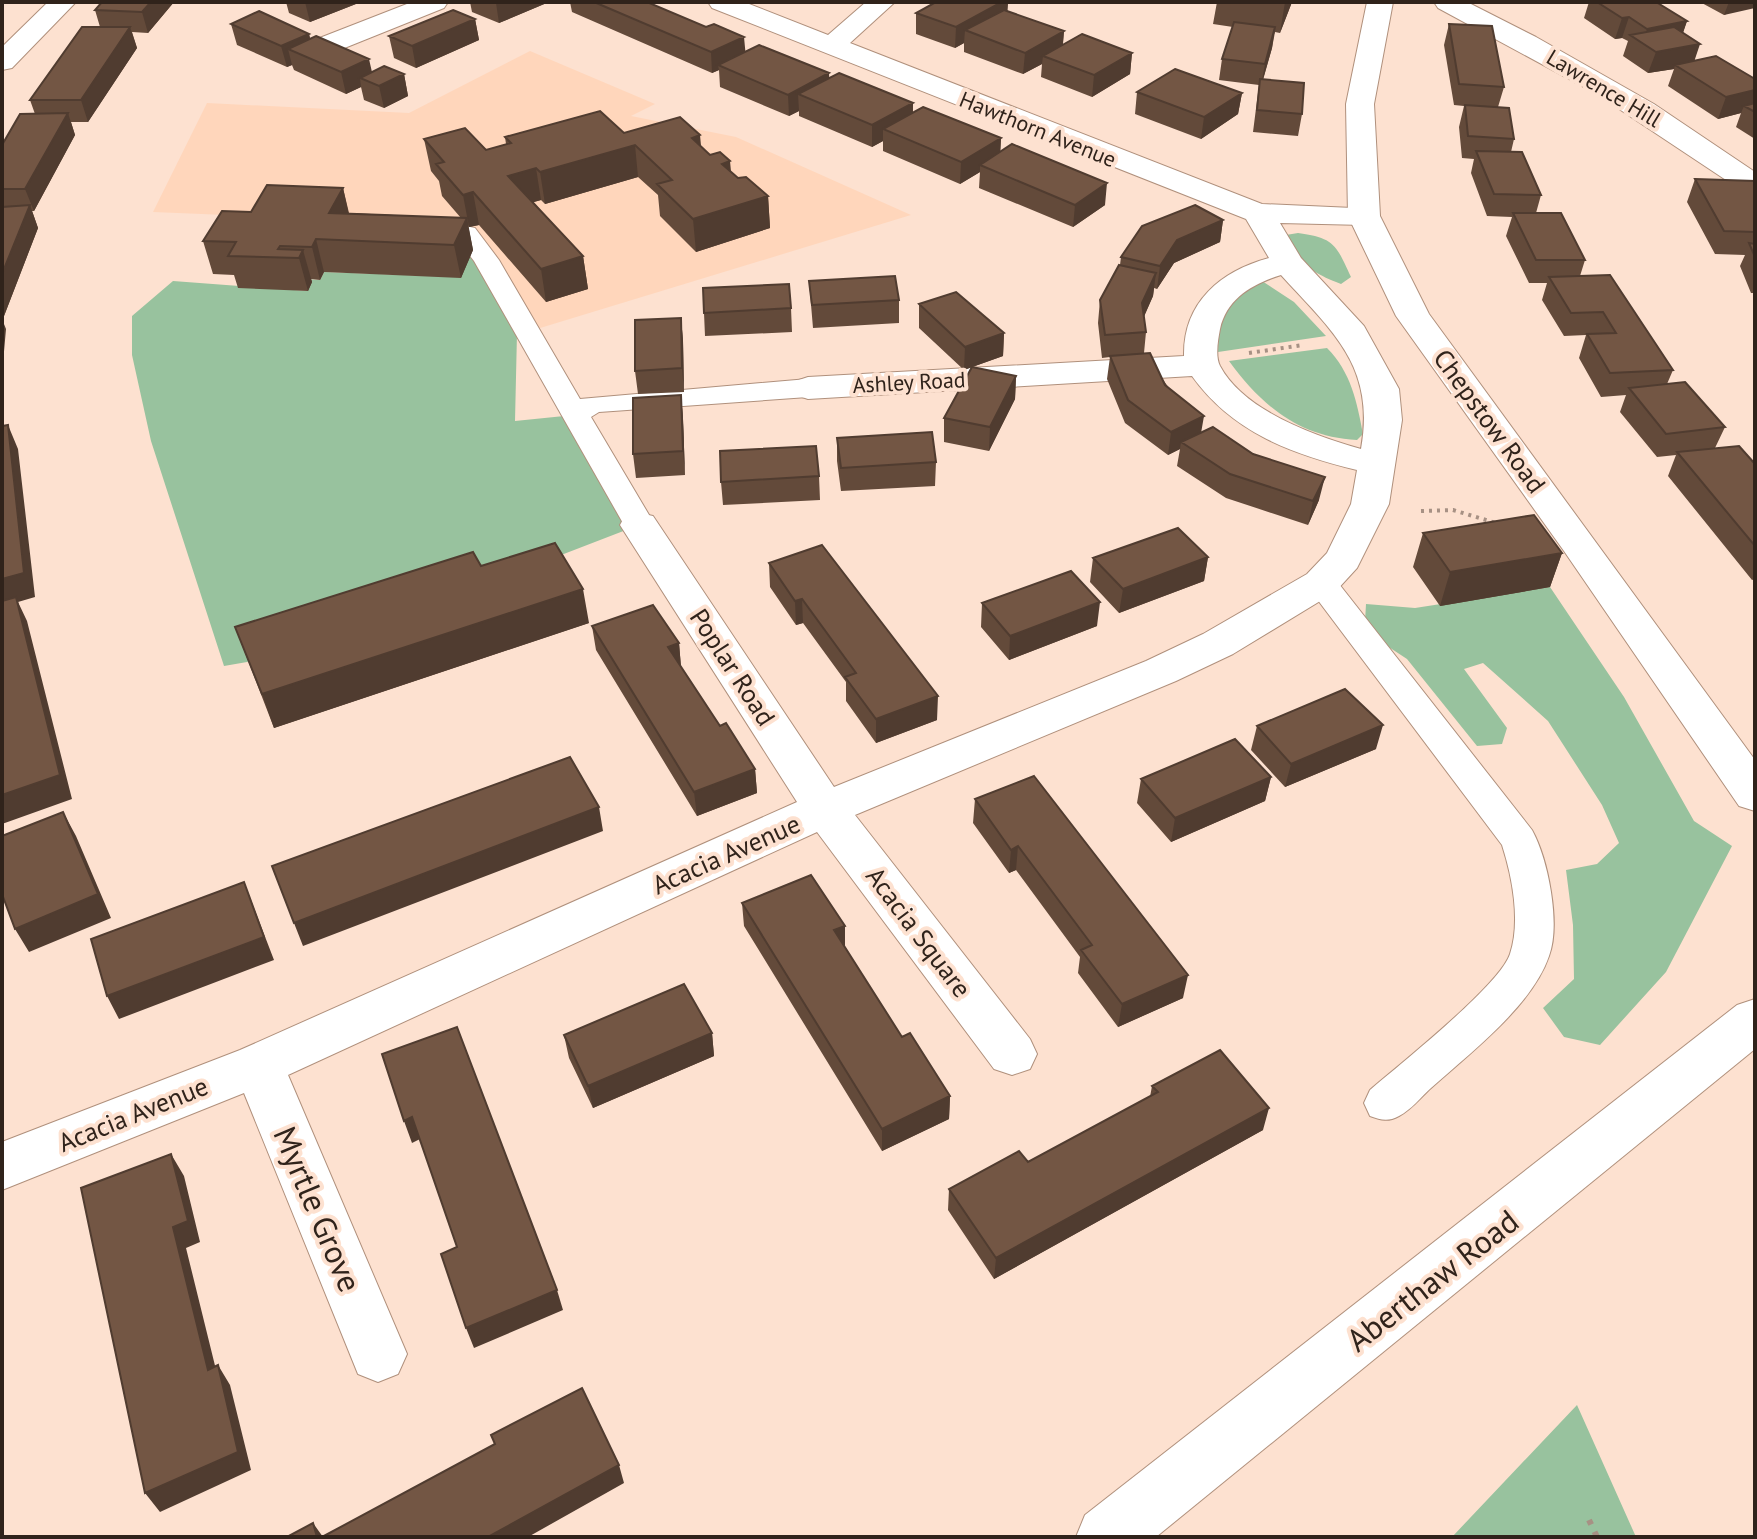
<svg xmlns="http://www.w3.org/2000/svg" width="1757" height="1539" font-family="'PT Sans',sans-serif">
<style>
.built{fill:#ffd6bb}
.green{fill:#98c29e}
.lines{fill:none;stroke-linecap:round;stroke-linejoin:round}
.service-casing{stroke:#b0907c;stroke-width:2}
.minor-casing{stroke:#b0907c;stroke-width:2}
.tertiary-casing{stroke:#b0907c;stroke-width:2}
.secondary-casing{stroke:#b0907c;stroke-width:2}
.path-far1{stroke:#a79184;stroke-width:4;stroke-dasharray:3 5;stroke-linecap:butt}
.path{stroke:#a79184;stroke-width:6;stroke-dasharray:5 8;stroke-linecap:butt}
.service{fill:#fff;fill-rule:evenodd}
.minor{fill:#fff;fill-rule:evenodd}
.tertiary{fill:#fff;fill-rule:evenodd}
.secondary{fill:#fff;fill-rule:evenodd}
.wall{fill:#634a3a}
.shaded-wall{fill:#503c30}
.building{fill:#735644;stroke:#503c30;stroke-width:2}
.labels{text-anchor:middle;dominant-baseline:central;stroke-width:8;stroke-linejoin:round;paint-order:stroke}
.far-street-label{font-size:22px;fill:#30231b;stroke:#fde1d0}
.street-label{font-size:26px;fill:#30231b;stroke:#fde1d0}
.near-street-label{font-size:32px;fill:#30231b;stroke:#fde1d0}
</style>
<rect width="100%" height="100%" fill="#fde1d0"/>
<path class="built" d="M530,51L655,104L631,116L736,137L911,215L527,332L486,260L276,217L153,212L207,103L409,113Z"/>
<path class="green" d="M466,233L517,333L515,421L574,415L639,525L481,586L247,662L224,666L151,441L132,355V316L173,281L307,291L311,283L289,278L320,280L324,272L460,277L472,251Z
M1298,233C1335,238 1336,245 1351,277L1341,284C1310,272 1302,265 1286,235Z
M1262,281L1294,302L1326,336L1218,352C1219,316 1227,293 1262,281Z
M1327,348C1351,372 1357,402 1363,434L1357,440C1299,437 1262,406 1229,361Z
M1550,587L1624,697L1694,821L1732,846L1666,972L1600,1045L1564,1037L1543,1008L1574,979L1573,925L1566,870L1597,864L1619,843L1602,805L1548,721L1483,663L1464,669L1507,728L1502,744L1477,746L1407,659L1372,636L1365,622L1366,604L1415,608Z
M1577,1405L1636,1537H1452Z"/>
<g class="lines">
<g class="service-casing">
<path id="service" d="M427,218L475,228L499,260L580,399L808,379L818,382L822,388L818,394L808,397L599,412L591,417L655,525L650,532L639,535L628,532L474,261L457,239L418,231L414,226L418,221Z
M1321,572L1332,575L1532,830C1548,859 1561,924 1549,956C1532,1006 1470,1053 1431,1088C1421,1097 1411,1110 1399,1116C1388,1122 1381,1120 1370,1116L1364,1103L1370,1090C1399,1065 1500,985 1510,954C1521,921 1512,876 1502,845L1305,583L1310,575Z"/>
</g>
<g class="minor-casing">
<path id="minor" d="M48,2H76L12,68L2,70V47Z
M412,2H448L444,8L337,51H317L313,45L317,39Z
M708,2H744L828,35L866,2H895L850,43L1262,204L1375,209L1380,216L1375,223L1364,225L1280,223L1301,258L1364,326L1399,389L1402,420L1389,504L1357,568L1335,592L1233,654L1176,681L855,815L1030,1039L1037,1054L1030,1069L1012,1075L994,1069L817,832L288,1075L407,1354L398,1374L378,1382L358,1374L244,1093L2,1190V1142L240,1050L797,802L620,525L625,516L639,513L653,516L834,787L1146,661L1203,634L1307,574L1327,553L1351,504L1357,470C1292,454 1233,433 1192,376L808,399L796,395L790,388L796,381L808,377L1184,356C1183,302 1221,271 1269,258L1246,219L712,8ZM1281,275C1332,331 1376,366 1361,449C1315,436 1244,411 1220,366C1215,356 1218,340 1220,329C1227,298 1253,284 1281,275Z
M1434,2H1467L1536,37L1654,104L1755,172V195L1744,192L1595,93L1438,8Z"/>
</g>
<g class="tertiary-casing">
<path id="tertiary" d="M1755,999V1049L1156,1537H1076L1085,1515L1737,1005Z"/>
</g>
<g class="secondary-casing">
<path id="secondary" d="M1367,2H1393L1374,104L1380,216L1429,314L1755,760V811L1739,806L1564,551L1396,316L1348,216L1346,104Z"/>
</g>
<path class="path-far1" d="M1249,353L1303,345
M1421,511L1453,510L1496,523"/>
<path class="path" d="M1589,1520L1597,1537"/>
<use href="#service" class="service"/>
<use href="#minor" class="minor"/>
<use href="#tertiary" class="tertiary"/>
<use href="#secondary" class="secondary"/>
</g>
<path class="wall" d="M174,2L148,33L132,32L137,48L88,122H71L75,135L34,211H32L38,228L4,316H2V145L35,114L30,100L100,27L95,10Z
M286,2H361L310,22L289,13Z
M470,2H549L499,23L472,12Z
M570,2H647L745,52L913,103V113L1001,138L1000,152L1105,205L1073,227L979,188L980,172L960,184L883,151V141L872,147L799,116V111L789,116L720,87L719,70L712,73L572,12Z
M936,2H1008L1007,11L1064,31L1063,44L1132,53L1130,74L1092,97L1041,77L1042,64L1023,74L964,52V43L955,48L916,34V13Z
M1217,2H1292L1280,33L1275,32L1272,48L1263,80L1302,114L1298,136L1253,132L1259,85L1219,80L1222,59L1233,27L1213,24Z
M1589,2H1656L1687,21L1683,32L1695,61L1755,79V139L1736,127L1741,113L1718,119L1668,86L1674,69L1648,73L1623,56L1628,41L1622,38L1615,39L1584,18Z
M1700,2H1755L1724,15Z
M475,19L479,40L416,68L394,58L389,36Z
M231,24L309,34L310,39L372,72L404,74L408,96L384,108L364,100L361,87L346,94L294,70L292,65L287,67L237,45Z
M1449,24L1504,87L1498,107L1514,139L1511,152L1541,195L1536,213L1585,260L1580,276L1673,370L1667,384L1725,427L1715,448L1755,464V579L1752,580L1668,476L1676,455L1657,457L1620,412L1626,395L1601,397L1579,358L1586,335L1564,336L1542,300L1547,283H1529L1506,236L1512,217L1487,216L1471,173L1474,159L1462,158L1459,127L1464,106L1454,105L1444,45Z
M1137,92L1242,93L1238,114L1201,139L1135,114Z
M624,133L701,147L738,178L768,196L770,228L696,252L660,216L658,195L638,177L545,204L541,200L533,202L583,256L588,289L546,302L479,225L469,227L468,225L473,250L461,278L324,272L320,280L311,279L312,282L308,291L238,288L234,275L213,274L203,241L251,212L343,188L349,213L461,218L442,196L439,181L431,171L424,139L486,150L506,144L505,137Z
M1695,179L1755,181V293H1751L1740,266L1745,255L1715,254L1687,202Z
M1223,220L1220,242L1174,263L1157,289L1154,288L1153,296L1144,316L1146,332L1144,353L1201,433L1319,500L1308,525L1226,498L1177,466L1180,449L1168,455L1125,423L1107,379L1110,357L1102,358L1098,323L1100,300L1120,265L1121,257Z
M809,281L899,300V323L813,328Z
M919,304L1004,333L1003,356L972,367L1016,376L1015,399L989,451L944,442V418L972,367L964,370L919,328Z
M791,308L792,332L705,336L704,313Z
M681,318L683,341L684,392L638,394L635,371Z
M681,395L683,419L685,475L636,478L633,454Z
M837,438L936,462L935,486L841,491L837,461Z
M819,476L820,500L723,505L721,482Z
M1423,533L1562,553L1550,587L1440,606L1413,567Z
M1208,557L1204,581L1119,613L1090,582L1093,558Z
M769,563L937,720L876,743L846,701V682L803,623L796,625L770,587Z
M481,566L589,623L274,728L235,627Z
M982,603L1097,626L1009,660L981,627Z
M592,626L679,643L681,667L720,726L755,769L757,793L697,816L596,650Z
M1257,726L1376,749L1285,787L1251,750Z
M1271,777L1265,801L1171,842L1137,803L1141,779Z
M975,799L1183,998L1118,1027L1078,973L1080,957L1016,870L1009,873L973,823Z
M742,903L845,947L902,1037L950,1096L949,1119L882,1151L744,926Z
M712,1033L714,1056L593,1108L569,1058L564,1035Z
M1152,1086L1263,1130L994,1279L948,1210L949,1189L1028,1162L1150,1097Z"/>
<path class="shaded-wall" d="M151,2H174L148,33L142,12Z
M305,2H361L310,22Z
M497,2H549L499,23L496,3Z
M1002,2H1008L1007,19L965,30L964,43L955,48L956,27Z
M1285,2H1292L1280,33Z
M1729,2H1755V8L1724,15Z
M1629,17L1622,38L1615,39L1622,18Z
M475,19L479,40L416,68L412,46Z
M1687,21L1680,42L1643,43L1647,29Z
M130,27L137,48L88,122L81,100Z
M1275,27L1272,48L1261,86L1265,64Z
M1064,31L1062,52L1043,56L1042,64L1023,74L1025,53Z
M309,34L314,55L288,49L292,65L287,67L281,46Z
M744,37L746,58L718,65L719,70L712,73L711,52Z
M1700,44L1693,65H1675L1674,69L1648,73L1656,52Z
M1132,53L1130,74L1092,97L1094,75Z
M369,59L374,81L360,78L361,87L346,94L341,72Z
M829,73L830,95L798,94L799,111L789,116L788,95Z
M404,74L408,96L384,108L379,86Z
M1755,90V110L1744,106L1741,113L1718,119L1726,97Z
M1242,93L1238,114L1201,139L1204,117Z
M913,103L912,124L883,129V141L872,147V125Z
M68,113L75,135L34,211L25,189Z
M700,135L703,167L692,138Z
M1001,138L1000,160L980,165V172L960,184L961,162Z
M635,145L638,177L545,204L540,172Z
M730,161L733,193L722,164Z
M536,168L541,200L514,208L508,176Z
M1107,183L1105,205L1073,227L1075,205Z
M343,188L350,220L329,213Z
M473,192L479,225L469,227L463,195Z
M768,196L770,228L696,252L693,219Z
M30,205L38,228L4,316L2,311V274Z
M467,218L473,250L461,278L454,245Z
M1223,220L1220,242L1174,263L1157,289L1160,266L1177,240Z
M316,239L324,272L320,280L312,247Z
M303,250L312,282L308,291L299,258Z
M583,256L588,289L546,302L541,269Z
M1156,273L1153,296L1140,326L1142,303Z
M681,318L683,341L684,392L682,368Z
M2,319L6,329L2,374Z
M1004,333L1003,356L964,370L965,347Z
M1016,376L1015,399L989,451L990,427Z
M681,395L683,419L685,475L683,451Z
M1204,416L1200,439L1181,442L1180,449L1168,455L1171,432Z
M8,425L18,449L35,597L18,602L27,621L72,799L2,824V579Z
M1325,477L1319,500L1308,525L1313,501Z
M1562,553L1550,587L1440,606L1450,572Z
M1208,557L1204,581L1119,613L1123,589Z
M583,589L589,623L274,728L262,694Z
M802,599L803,623L796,625L795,601Z
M1100,602L1097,626L1009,660L1010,636Z
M679,643L681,667L668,647Z
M938,696L937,720L876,743V719Z
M1383,725L1376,749L1285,787L1291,764Z
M755,769L757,793L697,816L694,792Z
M1271,777L1265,801L1171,842L1175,818Z
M599,807L603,831L303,946L294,923Z
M63,812L76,836L111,918L29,952L15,929Z
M1018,846L1016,870L1009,873L1011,850Z
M244,882L274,960L119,1019L107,996Z
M845,926V949L834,930Z
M1188,975L1183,998L1118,1027L1122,1004Z
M712,1033L714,1056L593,1108L588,1086Z
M950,1096L949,1119L882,1151V1129Z
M1269,1108L1263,1130L994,1279L996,1258Z
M412,1117L420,1139L412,1143L404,1121Z
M171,1154L184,1176L200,1242L186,1248L221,1390L208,1370L173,1227Z
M557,1290L563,1310L474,1348L466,1328Z
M218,1365L230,1385L251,1470L160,1512L145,1493Z
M619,1465L624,1483L528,1537H488Z
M313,1523L323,1537H317Z"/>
<path class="building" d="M102,2H151L142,12L95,10Z
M594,2H647L706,27L714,24L744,37L711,52Z
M936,2H1002L956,27L916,13Z
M1597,2H1656L1687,21L1647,29L1629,17L1622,18Z
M453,10L475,19L412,46L389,36Z
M1004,10L1064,31L1025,53L965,30Z
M259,11L309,34L281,46L231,24Z
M1234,22L1275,27L1265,64L1222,59Z
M1449,24L1492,26L1504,87L1459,84Z
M82,27H130L81,100H30Z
M1674,27L1700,44L1656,52L1630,35Z
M1082,34L1132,53L1094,75L1043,56Z
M316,36L369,59L341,72L288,49Z
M759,45L829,73L788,95L718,65Z
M1716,56L1755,79V90L1726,97L1675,65Z
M384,66L404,74L379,86L360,78Z
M1175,69L1242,93L1204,117L1137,92Z
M839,73L913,103L872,125L798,94Z
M1260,79L1304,83L1302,114L1257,110Z
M1755,103V112L1744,106Z
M1465,105L1509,108L1514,139L1468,136Z
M923,107L1001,138L961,162L883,129Z
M600,111L624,133L680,117L700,135L692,138L710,155L720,152L730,161L722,164L738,178L746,177L768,196L693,219L657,184L672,180L635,145L540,172L536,168L508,176L583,256L541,269L473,192L463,195L436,164L444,162L424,139L465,128L486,150L511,143L505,137Z
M68,113L25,189H2V145L20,114Z
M1012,144L1107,183L1075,205L980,165Z
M1476,151L1522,152L1541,195L1494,194Z
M1695,179L1755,181V232L1724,231Z
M267,185L343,188L329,213L467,218L454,245L316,239L312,247L280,246L278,249L303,250L299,258L228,256L236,242L203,241L222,211L251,212Z
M30,205L2,274V207Z
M1195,205L1223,220L1177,240L1160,266L1121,257L1142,226Z
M1513,213H1561L1585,260H1536Z
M1749,243L1755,244V257Z
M1119,265L1156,273L1142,303L1146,332L1105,335L1100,300Z
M1610,275L1673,370L1610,373L1587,334L1616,333L1603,312L1571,313L1549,277Z
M895,276L899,300L812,305L809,281Z
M789,284L791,308L704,313L703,288Z
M956,292L1004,333L965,347L919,304Z
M681,318L682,368L635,371V320Z
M1150,353L1165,385L1204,416L1171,432L1128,400L1110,356Z
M972,367L1016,376L990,427L944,418Z
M1685,382L1725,427L1666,434L1629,388Z
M681,395L683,451L633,454V398Z
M8,425L24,573L2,579V426Z
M1213,427L1253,454L1325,477L1313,501L1230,474L1181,442Z
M932,432L936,462L841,468L837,438Z
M816,446L819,476L721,482L720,451Z
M1739,446L1755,464V546L1677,452Z
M1534,515L1562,553L1450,572L1423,533Z
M1178,528L1208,557L1123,589L1093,558Z
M555,543L583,589L262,694L235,627L473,552L481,566Z
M822,545L938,696L876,719L845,677L856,673L802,599L795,601L769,563Z
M1071,571L1100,602L1010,636L982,603Z
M16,597L60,775L2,795V601Z
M653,605L679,643L668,647L720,726L726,723L755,769L694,792L592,626Z
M1345,689L1383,725L1291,764L1257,726Z
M1235,739L1271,777L1175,818L1141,779Z
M570,757L599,807L294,923L272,866Z
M1034,776L1188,975L1122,1004L1081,950L1092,945L1018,846L1011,850L975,799Z
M63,812L98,894L15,929L2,894V836Z
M811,875L845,926L834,930L902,1037L910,1033L950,1096L882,1129L742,903Z
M244,882L264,937L107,996L91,939Z
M684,984L712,1033L588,1086L564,1035Z
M457,1027L557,1290L466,1328L441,1254L457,1247L412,1117L404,1121L382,1054Z
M1220,1050L1269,1108L996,1258L949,1189L1019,1151L1028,1162L1158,1092L1152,1086Z
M171,1154L188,1221L173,1227L208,1370L218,1365L238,1452L145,1493L81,1188Z
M582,1388L619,1465L488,1537H322L495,1444L491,1435Z
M313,1523L317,1537H287Z"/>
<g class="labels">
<g class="far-street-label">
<text transform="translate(1604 88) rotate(31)">Lawrence Hill</text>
<text transform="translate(1038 129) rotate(22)">Hawthorn Avenue</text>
<text transform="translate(909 382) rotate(-3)">Ashley Road</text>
</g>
<g class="street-label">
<text transform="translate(1490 421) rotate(54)">Chepstow Road</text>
<text transform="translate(733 667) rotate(57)">Poplar Road</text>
<text transform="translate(726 854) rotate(-24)">Acacia Avenue</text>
<text transform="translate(919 932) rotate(53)">Acacia Square</text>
<text transform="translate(133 1114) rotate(-22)">Acacia Avenue</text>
</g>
<g class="near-street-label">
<text transform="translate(318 1209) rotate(67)">Myrtle Grove</text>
<text transform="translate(1432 1280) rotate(-38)">Aberthaw Road</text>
</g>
</g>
<rect width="1757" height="1539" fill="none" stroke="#30231b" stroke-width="8"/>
</svg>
